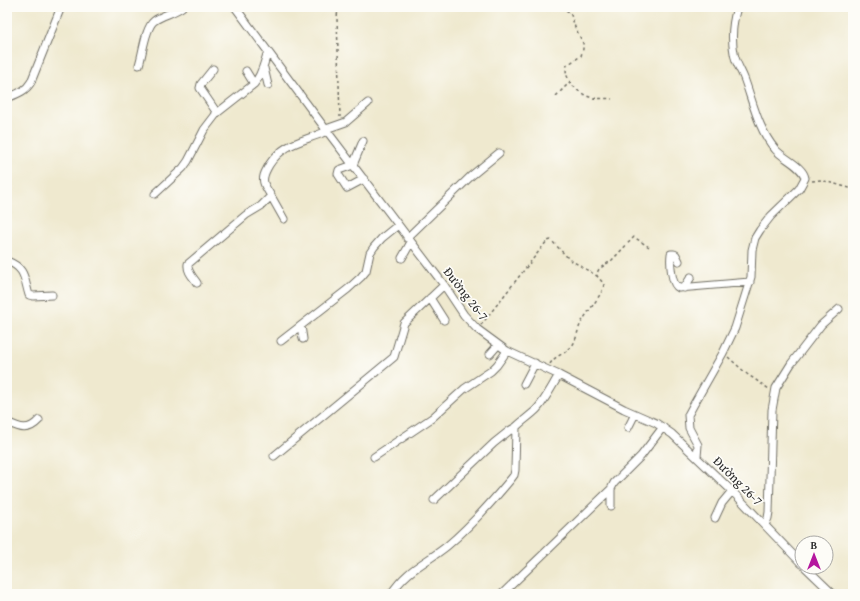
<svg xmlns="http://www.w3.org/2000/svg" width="860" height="601" font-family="'Gentium Book Plus',serif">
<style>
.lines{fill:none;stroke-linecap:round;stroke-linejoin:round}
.minor-casing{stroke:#706e64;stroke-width:9}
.path{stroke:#706e64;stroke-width:1.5;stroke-dasharray:3 3;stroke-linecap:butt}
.minor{stroke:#fff;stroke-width:7}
.labels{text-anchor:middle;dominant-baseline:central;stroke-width:3.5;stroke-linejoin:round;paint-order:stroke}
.street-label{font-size:13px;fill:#2b2b2b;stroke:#fdfcf7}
</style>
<rect width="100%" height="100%" fill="#fdfcf7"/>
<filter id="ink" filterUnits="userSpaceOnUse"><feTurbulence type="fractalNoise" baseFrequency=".025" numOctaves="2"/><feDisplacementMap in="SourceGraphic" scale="8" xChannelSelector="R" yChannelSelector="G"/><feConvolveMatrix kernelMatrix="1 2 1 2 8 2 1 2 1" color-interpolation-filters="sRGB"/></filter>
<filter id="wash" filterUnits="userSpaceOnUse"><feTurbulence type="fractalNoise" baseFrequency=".012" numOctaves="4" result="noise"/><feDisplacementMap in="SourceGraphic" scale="16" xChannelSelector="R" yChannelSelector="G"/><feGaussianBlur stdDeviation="0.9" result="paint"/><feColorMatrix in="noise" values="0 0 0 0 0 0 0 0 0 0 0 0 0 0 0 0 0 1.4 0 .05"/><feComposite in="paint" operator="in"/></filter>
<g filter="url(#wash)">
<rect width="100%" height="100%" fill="#efe9cf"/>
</g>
<g filter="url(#ink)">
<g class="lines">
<g class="minor-casing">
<path id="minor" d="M235,7L327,131L444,285L464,315L477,329L507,351L559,375L624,409L656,423L672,434L732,491L802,564
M139,65C143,53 145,28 154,21C162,15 174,13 182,7
M264,68L268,85
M213,69L201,84L200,88L217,113
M246,71L254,84
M7,98C17,94 26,91 31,82L61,7
M326,129L346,122L368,103
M363,141L353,165L339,170L338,174L347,188L364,179
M155,194L183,168L188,161L204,130L217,113L254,84C262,75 264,63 268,51
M271,196L284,219
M407,238L471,176L499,153
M402,258L411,242
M7,261C26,268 24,279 29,295L33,296L52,295
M679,261L676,255L674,254H671C670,262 671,285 679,288L750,282
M197,283C193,277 187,272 188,264L246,215L261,206L271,196C269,192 265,187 264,183C262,176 266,171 269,165C284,142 303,142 327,131
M684,288L691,277
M430,298L444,320
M301,326L303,339
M281,341L348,289L361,277L366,271L370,253L374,247L382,238L398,225
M490,354L498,345
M524,384L535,363
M7,422C20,428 28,432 39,420
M628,428L635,414
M274,456L394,357L404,323L444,285
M374,457L432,418L464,389L491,371L497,365L507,351
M697,457L698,445L689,428L688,415L694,404L723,353L735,328L751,277L752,250L755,238L760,230L771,216L799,189L805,178C803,166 782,158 775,149C758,129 753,102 744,78C741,70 735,62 734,53C731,38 733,21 737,7
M434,500L494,443L509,431L516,427
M611,506V489L614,483L641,456L663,427
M715,518L722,503L732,491
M765,525L768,518L769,512L772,410L776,388L791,364L821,325L839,309
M805,567L833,594
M391,594C407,569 426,563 447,546C471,526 491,503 511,479L514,475L515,470L516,427C522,421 530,416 537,409C546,399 552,386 559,375
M502,594L611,489"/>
</g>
<path class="path" d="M338,7L337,18L340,117
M561,7L569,12L571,15L575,27L583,43V49L581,56L567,65C562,79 579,95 593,98C599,99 606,98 612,99
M556,96L570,82
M812,181L821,180L853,189
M481,325L547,241L551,240L569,259L597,276
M728,357L747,374L769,389
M550,364C555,355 566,354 572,346C577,339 577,331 581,323C588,311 597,301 603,289L604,284L597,276V273L599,269L612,260L634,237L649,247"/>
<use href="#minor" class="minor"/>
</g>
</g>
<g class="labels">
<g class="street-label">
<text transform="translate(466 294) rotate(52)">Đường 26-7</text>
<text transform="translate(738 481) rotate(45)">Đường 26-7</text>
</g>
</g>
<rect width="860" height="601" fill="none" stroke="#fdfcf7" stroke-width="24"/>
<g transform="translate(814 555)"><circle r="19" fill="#fdfcf7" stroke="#a9a8a5"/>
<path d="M0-3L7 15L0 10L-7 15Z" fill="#b5179e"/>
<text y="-6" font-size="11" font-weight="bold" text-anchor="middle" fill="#2b2b2b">B</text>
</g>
</svg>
